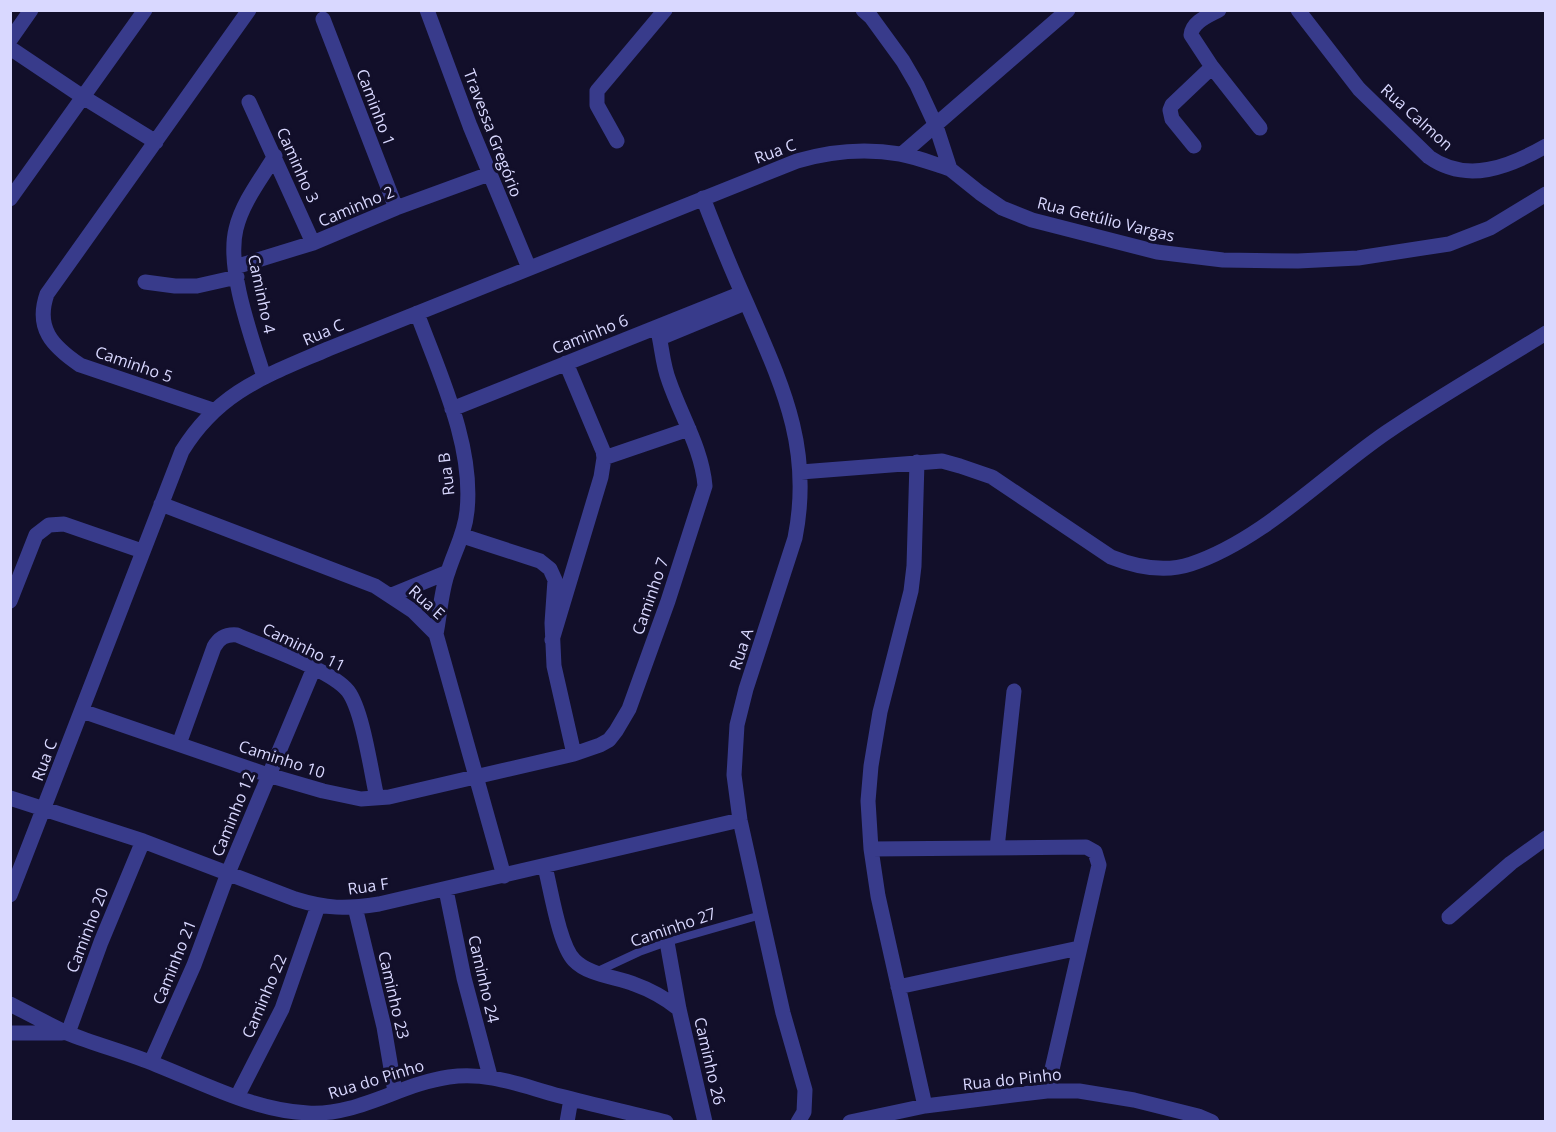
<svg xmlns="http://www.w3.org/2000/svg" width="1556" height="1132" font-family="'Open Sans',sans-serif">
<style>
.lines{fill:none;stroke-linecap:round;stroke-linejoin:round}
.lane{stroke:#383b8b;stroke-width:8}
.street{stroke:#383b8b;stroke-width:15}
.labels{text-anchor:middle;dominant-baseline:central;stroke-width:6;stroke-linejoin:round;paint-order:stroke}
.street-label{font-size:16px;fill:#d9d8ff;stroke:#120f2a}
</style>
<rect width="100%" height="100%" fill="#120f2a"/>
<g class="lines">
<path class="lane" d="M596,972L639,952L667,942L761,915"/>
<path class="street" d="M427,10L470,126L529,268
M863,10L871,17L903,61L917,85L936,126L950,169L980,193L1002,208L1032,220L1157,252L1223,260L1298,261L1358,258L1449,244L1490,228L1546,194
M1219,10C1208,16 1192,22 1191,35L1212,67L1260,128
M1298,10L1359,89L1429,157C1467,184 1509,167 1546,146
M323,19L396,208
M10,40L31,10
M10,48L83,97L156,142
M249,102L313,243
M617,141L597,105V91L665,10
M1194,146L1172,119L1170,110L1172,105L1212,67
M902,154L1068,10
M703,198C717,234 731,269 747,304C782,385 813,448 795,538L746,689L737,725L734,775L740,820L761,915L783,1013L805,1090L804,1112L798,1122
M10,199L145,10
M235,267L313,243L396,208L489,174
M145,282L175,286H197L237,277
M417,313C439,373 474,445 467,511C465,533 455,550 448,572C441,591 440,614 436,634
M660,338L740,305
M264,377C252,338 226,269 236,229C242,203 261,179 275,156
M452,409L742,293
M213,410L80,365C52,346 35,328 47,294L249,10
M604,458L689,429
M917,462L914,566L911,591L880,712L871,766L868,801L871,849L878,896L925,1106
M801,472L942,461L960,466L992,477L1111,557C1136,567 1164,573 1191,564C1263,540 1324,475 1387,432C1438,397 1493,366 1546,333
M161,504L375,586L413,611L436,634L504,876
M463,536L540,561L550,569L555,580L552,623L554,666L574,754
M392,595L448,572
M10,601L36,535L49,525L64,524L142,551
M552,640L601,477L604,458L603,451L566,363
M82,711L268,775L323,791L361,799L389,797L574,754L600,745L609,740L616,731L629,709L668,601L705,486C702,449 681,416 669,381C662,363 662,345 657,327
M179,744L214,647C219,638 226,634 237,635C264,647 332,670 348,691C363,711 371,772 377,798
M10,798L143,841L295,899C327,909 346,909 379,904L740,820
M997,848L1014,691
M871,849L1086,847L1095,852L1099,865L1047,1091
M545,867C551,890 559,944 574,960C588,975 616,977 634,984C651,990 665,998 679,1009
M446,890L464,978L490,1076
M10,895L182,451C219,391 266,376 328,349L797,161C831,151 865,148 900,154C917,157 934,164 950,169
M355,907L384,1027L395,1092
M1449,917L1511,863L1546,838
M667,942L679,1009L705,1122
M898,987L1079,948
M10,1004C29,1014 48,1024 67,1033C97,1045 128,1053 157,1065C205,1084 256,1111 308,1113C358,1116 400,1084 449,1077C488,1071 522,1086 560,1096C595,1105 630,1113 666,1122
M10,1033H62
M68,1033L101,942L143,841
M151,1062L194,965L228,873L314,668
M237,1097L282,1009L318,906
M567,1122L571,1099
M850,1122L925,1106L1047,1091H1079L1134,1100L1198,1116L1212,1122"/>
</g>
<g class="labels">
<g class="street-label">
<text transform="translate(376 107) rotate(69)">Caminho 1</text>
<text transform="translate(1417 117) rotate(42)">Rua Calmon</text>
<text transform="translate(493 133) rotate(69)">Travessa Gregório</text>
<text transform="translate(775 151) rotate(-20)">Rua C</text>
<text transform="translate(298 165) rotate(66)">Caminho 3</text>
<text transform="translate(356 206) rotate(-23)">Caminho 2</text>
<text transform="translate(1106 219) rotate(14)">Rua Getúlio Vargas</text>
<text transform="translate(262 294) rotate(78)">Caminho 4</text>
<text transform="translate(323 332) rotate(-23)">Rua C</text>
<text transform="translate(590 334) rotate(-22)">Caminho 6</text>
<text transform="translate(134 364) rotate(19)">Caminho 5</text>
<text transform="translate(446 474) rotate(-97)">Rua B</text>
<text transform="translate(650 596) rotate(-71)">Caminho 7</text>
<text transform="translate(427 602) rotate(42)">Rua E</text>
<text transform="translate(304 647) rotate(26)">Caminho 11</text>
<text transform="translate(741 649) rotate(-71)">Rua A</text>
<text transform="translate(282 759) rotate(18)">Caminho 10</text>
<text transform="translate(44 760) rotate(-69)">Rua C</text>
<text transform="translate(233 814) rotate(-68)">Caminho 12</text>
<text transform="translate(368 886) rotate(-8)">Rua F</text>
<text transform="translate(673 927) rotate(-19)">Caminho 27</text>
<text transform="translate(87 930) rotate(-69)">Caminho 20</text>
<text transform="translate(174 962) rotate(-68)">Caminho 21</text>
<text transform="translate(484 979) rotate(77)">Caminho 24</text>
<text transform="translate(394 995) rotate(77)">Caminho 23</text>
<text transform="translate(264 996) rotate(-67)">Caminho 22</text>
<text transform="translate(710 1061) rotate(77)">Caminho 26</text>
<text transform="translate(376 1079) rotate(-17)">Rua do Pinho</text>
<text transform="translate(1012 1079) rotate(-6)">Rua do Pinho</text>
</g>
</g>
<rect width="1556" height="1132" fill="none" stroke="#d9d8ff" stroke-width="24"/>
</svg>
